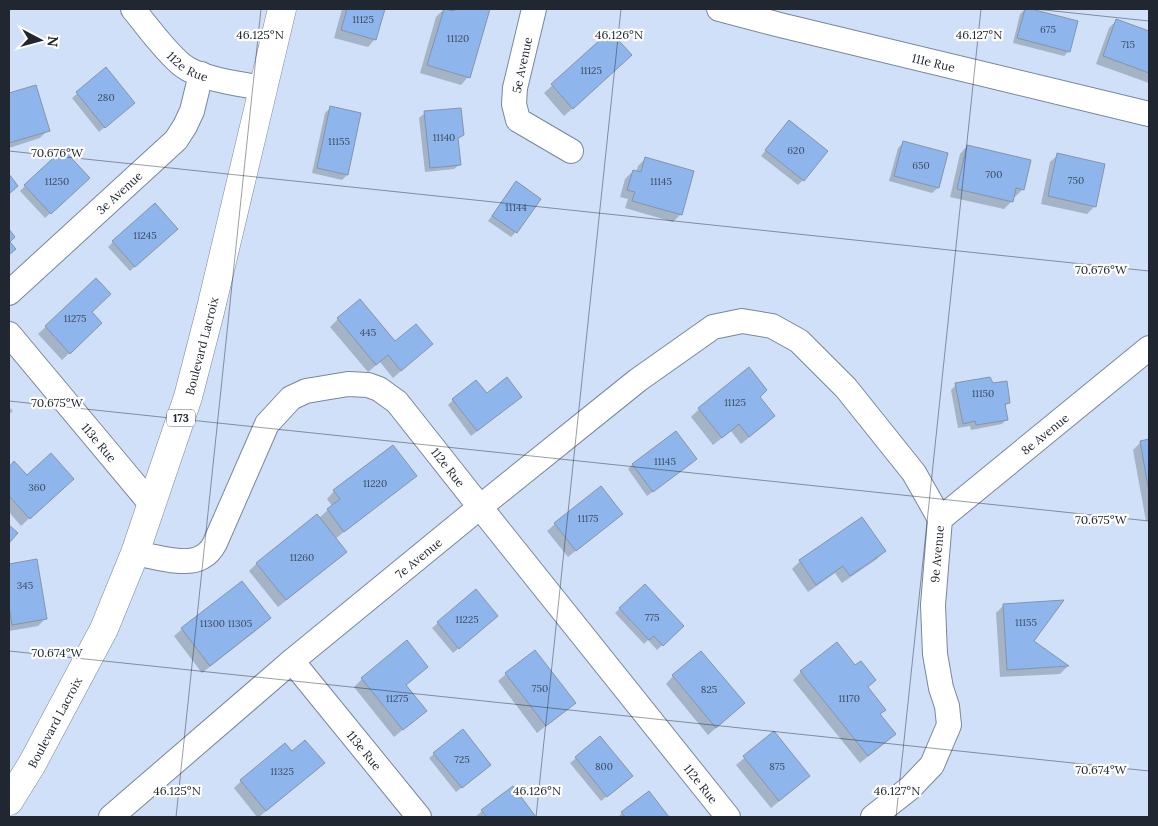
<svg xmlns="http://www.w3.org/2000/svg" width="1158" height="826" font-family="Lora,serif">
<style>
.shadow{fill:#0003}
.building{fill:#8eb6ed;stroke:#8494aa}
.lines{fill:none;stroke-linecap:round;stroke-linejoin:round}
.minor-casing{stroke:#78879d;stroke-width:26}
.primary-casing{stroke:#78879d;stroke-width:29}
.minor{stroke:#fff;stroke-width:24}
.primary{stroke:#fff;stroke-width:28}
.ticks{fill:none;stroke:#212730;stroke-width:1;stroke-opacity:0.45}
.labels{text-anchor:middle;dominant-baseline:central;stroke-width:4.5;stroke-linejoin:round;paint-order:stroke}
.number-label{font-size:10px;fill:#3c4b5f}
.shield{fill:#fff;stroke:#64686e;stroke-width:1}
.shield-label{font-size:11px;font-weight:bold;fill:#212730}
.street-label{font-size:12px;fill:#212730;stroke:#fff}
.ticks-label{font-size:12px;text-anchor:middle;fill:#212730;stroke:#fff;stroke-width:4.5;stroke-linejoin:round;paint-order:stroke}
</style>
<rect width="100%" height="100%" fill="#cfe0f8"/>
<path class="shadow" d="M342,9H384L375,39L368,47L334,38Z
M444,9L450,11V9H489L468,77L461,85L420,73L436,17Z
M1025,9L1077,22L1069,51L1064,56L1013,43L1020,14Z
M1117,20L1149,32V83L1096,64L1109,28Z
M610,32L623,63L564,116L544,93Z
M106,69L129,107L99,132L72,98Z
M35,87L48,130L40,138L9,148V95Z
M330,108L347,175L342,180L312,173L325,113Z
M425,113L462,135L457,140L460,164L454,169L425,172L419,118Z
M789,121L803,180L798,185L761,156Z
M903,143L947,154L938,188L932,193L889,181L898,148Z
M967,146L1023,189L1015,197L1013,196L1012,201L1004,209L950,197L960,154Z
M1058,155L1095,206L1087,214L1041,204L1050,162Z
M646,158L681,214L673,222L625,208L628,199L620,197L625,179L633,171L636,172L638,166Z
M83,183L45,218L20,191L25,186Z
M511,188L539,199L516,232L511,237L488,221Z
M171,234L130,271L108,247L113,242Z
M96,280L90,312L93,331L62,360L38,334Z
M338,319L395,343L431,344L393,378L380,362L368,372L330,327Z
M749,369L759,397L773,416L766,424L741,444L731,431L713,445L691,417L699,409Z
M956,385L1009,402L1004,407L1007,419L1002,424L971,430L970,426L958,428L951,390Z
M486,394L515,402L471,436L448,405L453,400Z
M9,407L13,411L9,414Z
M1149,440V520L1146,521L1133,450L1141,442Z
M696,459L691,464L647,496L628,469L633,464Z
M14,463L27,477L64,486L21,526L9,512V468Z
M415,476L407,483L335,539L338,559L278,607L249,571L257,563L319,518L332,506L327,499L334,491Z
M862,518L885,551L877,559L842,583L835,573L808,592L792,569L800,561Z
M613,521L568,557L547,531L555,524Z
M36,561L45,619L38,626L9,631V565Z
M644,586L682,626L657,650L648,640L644,644L615,613Z
M476,591L491,621L453,653L432,628Z
M1004,605L1033,642L1067,667L1060,674L1000,677L996,613Z
M270,618L262,626L202,673L174,636L182,629Z
M427,667L405,686L417,718L394,737L354,687L362,679Z
M801,672L867,687L884,710L879,715L894,734L886,742L860,763L793,680Z
M506,674L566,710L537,733L498,681Z
M673,676L744,703L708,735L666,684Z
M774,733L809,776L801,783L771,808L736,765Z
M600,738L626,781L601,801L570,763Z
M292,753L315,771L259,817H257L234,788L241,781Z
M434,754L485,770L456,792L429,758Z
M513,788L534,817H475L482,811Z
M649,792L667,817H618L622,813Z"/>
<path class="building" d="M347,9H385L376,40L341,30Z
M444,9L454,11L455,9H490L470,78L427,65Z
M1025,9H1031L1078,21L1070,52L1017,38Z
M1116,19L1149,31V73L1103,56Z
M610,31L632,55L573,109L551,84Z
M106,67L135,103L105,128L76,92Z
M36,85L50,131L9,143V93Z
M330,106L361,113L348,175L317,168Z
M461,108L464,135L458,138L461,165L430,168L424,111Z
M789,120L828,151L804,181L765,150Z
M903,141L948,153L939,188L894,176Z
M967,145L1031,160L1024,190L1016,188L1013,202L957,189Z
M63,149L90,178L51,214L24,185Z
M1057,153L1105,164L1096,207L1048,196Z
M645,157L694,171L682,215L632,201L635,192L627,190L633,170L641,172Z
M9,174L18,186L9,194Z
M516,181L541,199L517,233L492,216Z
M155,203L178,229L135,267L112,241Z
M9,229L15,237L10,242L16,249L9,255Z
M96,278L111,294L92,312L102,323L70,354L45,326Z
M360,299L395,341L416,324L433,344L401,371L388,355L376,365L337,318Z
M749,367L767,390L760,397L775,416L749,437L739,424L722,438L698,408Z
M507,377L522,397L477,431L452,399L476,380L487,393Z
M990,377L993,383L1007,381L1010,403L1005,404L1008,420L976,425L975,421L963,424L955,383Z
M676,431L697,459L653,492L632,464Z
M1149,439V492L1140,441Z
M393,445L417,476L344,532L327,509L340,499L333,490Z
M51,453L74,479L30,519L9,496V467L14,461L27,475Z
M601,486L623,514L576,551L554,523Z
M317,514L347,552L286,600L256,563Z
M862,517L886,551L850,576L843,566L816,585L799,560Z
M9,525L18,533L9,543Z
M37,559L47,619L12,625L9,606V564Z
M242,581L271,618L210,666L181,628Z
M645,584L684,626L663,646L654,636L649,640L619,608Z
M476,589L498,616L459,649L437,622Z
M1064,600L1034,641L1069,666L1007,670L1003,604Z
M407,640L428,667L406,685L427,711L403,730L361,678Z
M837,642L855,665L861,661L876,680L868,687L886,710L880,714L896,734L868,756L800,671Z
M535,650L576,703L546,726L505,673Z
M701,651L745,703L716,728L672,675Z
M463,729L491,765L462,788L433,753Z
M774,731L810,776L779,801L743,756Z
M600,736L633,776L607,797L575,757Z
M305,740L325,763L266,811L240,780L285,743L292,751Z
M513,786L536,817H487L481,810Z
M649,791L669,817H625L621,812Z"/>
<g class="lines">
<g class="minor-casing">
<g id="minor">
<path id="s1" d="M133,9C148,27 163,49 182,65C199,79 241,84 263,88"/>
<path d="M534,9L515,88L514,104L518,120L571,151"/>
<path id="s2" d="M719,9L780,25L1149,114"/>
<path id="s3" d="M9,293L176,140L185,126L192,111L201,74"/>
<path id="s4" d="M9,334L151,504"/>
<path id="s5" d="M940,519L1149,348"/>
<path id="s6" d="M135,553C153,556 186,567 202,557C208,554 212,549 215,543L267,424L291,398L306,391L348,384L368,385L379,389L397,402L480,507L728,817"/>
<path id="s7" d="M292,661L419,817"/>
<path id="s8" d="M111,817L292,661L480,507L638,380L713,327L742,321L772,326L799,341L846,388L914,473L940,519L933,605L935,654L941,688L947,706L949,725L932,765L910,788L873,817"/>
</g>
</g>
<g class="primary-casing">
<g id="primary">
<path id="s9" d="M9,801L32,764L104,629L135,553L188,397L210,312L282,9"/>
</g>
</g>
<use href="#minor" class="minor"/>
<use href="#primary" class="primary"/>
</g>
<path class="ticks" d="M1035,9L1149,21M9,151L1149,271M9,401L1149,521M9,651L1149,771M176,817L261,9M536,817L621,9M896,817L981,9"/>
<g class="labels">
<g class="number-label">
<text x="363" y="19">11125</text>
<text x="1048" y="29">675</text>
<text x="458" y="38">11120</text>
<text x="1128" y="44">715</text>
<text x="591" y="70">11125</text>
<text x="106" y="97">280</text>
<text x="444" y="137">11140</text>
<text x="339" y="141">11155</text>
<text x="796" y="150">620</text>
<text x="921" y="165">650</text>
<text x="994" y="174">700</text>
<text x="1076" y="180">750</text>
<text x="57" y="181">11250</text>
<text x="661" y="181">11145</text>
<text x="516" y="207">11144</text>
<text x="145" y="235">11245</text>
<text x="75" y="318">11275</text>
<text x="368" y="332">445</text>
<text x="983" y="393">11150</text>
<text x="735" y="402">11125</text>
<text x="665" y="461">11145</text>
<text x="375" y="483">11220</text>
<text x="37" y="487">360</text>
<text x="588" y="518">11175</text>
<text x="302" y="557">11260</text>
<text x="25" y="585">345</text>
<text x="652" y="617">775</text>
<text x="467" y="619">11225</text>
<text x="1026" y="622">11155</text>
<text x="226" y="623">11300 11305</text>
<text x="540" y="688">750</text>
<text x="709" y="689">825</text>
<text x="397" y="698">11275</text>
<text x="849" y="698">11170</text>
<text x="462" y="759">725</text>
<text x="604" y="766">800</text>
<text x="777" y="766">875</text>
<text x="282" y="771">11325</text>
</g>
<rect class="shield" x="167" y="409.5" width="28" height="17" rx="4"/>
<g class="shield-label">
<text x="181" y="418">173</text>
</g>
<g class="street-label">
<text stroke="none"><textPath href="#s2" startOffset="221">111e Rue</textPath></text>
<text stroke="none"><textPath href="#s1" startOffset="80">112e Rue</textPath></text>
<text transform="translate(522 65) rotate(-78)">5e Avenue</text>
<text stroke="none"><textPath href="#s3" startOffset="149">3e Avenue</textPath></text>
<text stroke="none"><textPath href="#s9" startOffset="496">Boulevard Lacroix</textPath></text>
<text stroke="none"><textPath href="#s5" startOffset="135">8e Avenue</textPath></text>
<text stroke="none"><textPath href="#s4" startOffset="141">113e Rue</textPath></text>
<text stroke="none"><textPath href="#s6" startOffset="449">112e Rue</textPath></text>
<text transform="translate(937 554) rotate(-85)">9e Avenue</text>
<text stroke="none"><textPath href="#s8" startOffset="402">7e Avenue</textPath></text>
<text stroke="none"><textPath href="#s9" startOffset="91">Boulevard Lacroix</textPath></text>
<text stroke="none"><textPath href="#s7" startOffset="115">113e Rue</textPath></text>
<text stroke="none"><textPath href="#s6" startOffset="854">112e Rue</textPath></text>
</g>
</g>
<g class="ticks-label">
<text x="260" y="39">46.125°N</text>
<text x="619" y="39">46.126°N</text>
<text x="979" y="39">46.127°N</text>
<text x="57" y="157">70.676°W</text>
<text x="1101" y="274">70.676°W</text>
<text x="57" y="407">70.675°W</text>
<text x="1101" y="524">70.675°W</text>
<text x="57" y="657">70.674°W</text>
<text x="1101" y="774">70.674°W</text>
<text x="177" y="795">46.125°N</text>
<text x="537" y="795">46.126°N</text>
<text x="897" y="795">46.127°N</text>
</g>
<rect width="1158" height="826" fill="none" stroke="#212730" stroke-width="20"/>
<g transform="translate(40 40) rotate(96)" stroke="#ffffff" stroke-width="4" paint-order="stroke">
<path d="M0-4L9 19L0 12L-9 19Z" fill="#212730"/>
<text y="-8" font-size="14" font-weight="bold" text-anchor="middle" fill="#212730">N</text>
</g>
</svg>
